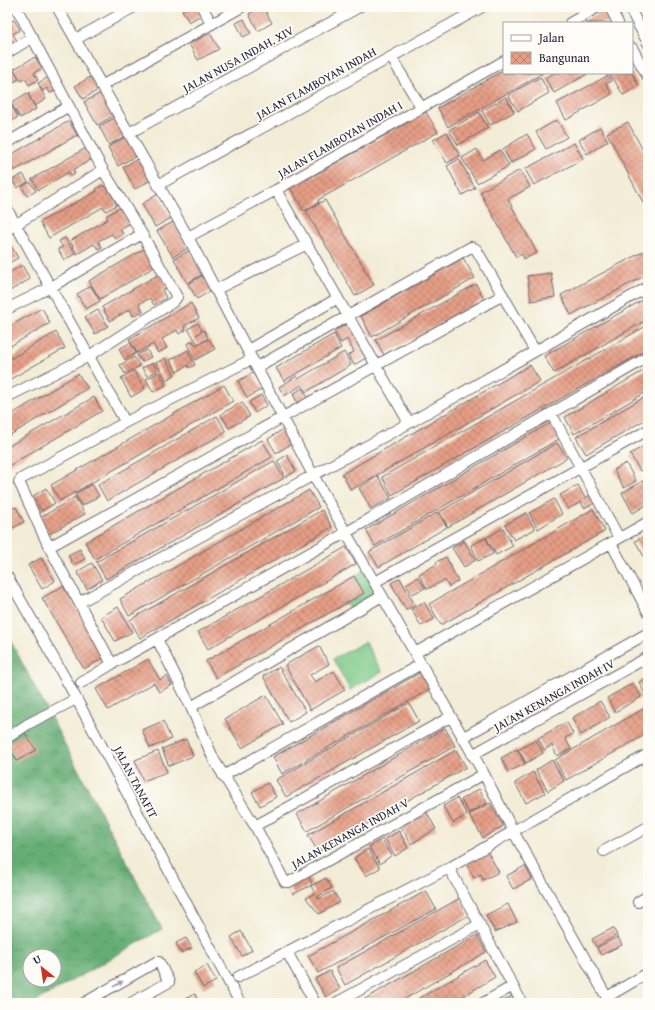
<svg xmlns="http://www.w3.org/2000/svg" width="655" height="1010" font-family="'Gentium Book Plus',serif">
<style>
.green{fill:url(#green-dots);stroke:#507661}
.forest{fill:url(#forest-crowns);stroke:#446858;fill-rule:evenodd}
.pitch{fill:#7dc987;stroke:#507661}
.building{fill:url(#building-cross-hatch)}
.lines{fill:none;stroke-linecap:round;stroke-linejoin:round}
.minor-casing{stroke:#6b6971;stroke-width:12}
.minor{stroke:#fff;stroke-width:10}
.oneway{fill:#9c9ca7}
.labels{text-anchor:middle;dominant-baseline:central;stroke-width:3.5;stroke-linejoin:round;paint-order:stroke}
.street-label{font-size:12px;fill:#22223b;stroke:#fdfcf7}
</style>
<defs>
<pattern id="green-dots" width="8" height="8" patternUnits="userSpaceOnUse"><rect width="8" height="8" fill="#7dc987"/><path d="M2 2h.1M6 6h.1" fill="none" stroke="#6cac75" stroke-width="1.8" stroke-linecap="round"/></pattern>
<pattern id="forest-crowns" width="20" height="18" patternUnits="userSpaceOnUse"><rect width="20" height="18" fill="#66ad74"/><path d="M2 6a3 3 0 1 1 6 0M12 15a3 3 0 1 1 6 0" fill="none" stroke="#548c60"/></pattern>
<pattern id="building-cross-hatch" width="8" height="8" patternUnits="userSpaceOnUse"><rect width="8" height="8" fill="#e69f86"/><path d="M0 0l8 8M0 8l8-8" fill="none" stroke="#ba816f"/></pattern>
</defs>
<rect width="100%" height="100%" fill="#fdfcf7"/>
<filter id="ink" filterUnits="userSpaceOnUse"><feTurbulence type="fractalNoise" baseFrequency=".025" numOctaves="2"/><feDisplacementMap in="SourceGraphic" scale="8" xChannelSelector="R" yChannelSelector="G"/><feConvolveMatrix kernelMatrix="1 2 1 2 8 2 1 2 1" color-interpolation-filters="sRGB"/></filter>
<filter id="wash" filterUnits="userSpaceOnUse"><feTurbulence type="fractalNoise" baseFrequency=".012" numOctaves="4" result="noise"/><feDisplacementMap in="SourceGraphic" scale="16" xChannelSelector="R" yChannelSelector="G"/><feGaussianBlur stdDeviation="0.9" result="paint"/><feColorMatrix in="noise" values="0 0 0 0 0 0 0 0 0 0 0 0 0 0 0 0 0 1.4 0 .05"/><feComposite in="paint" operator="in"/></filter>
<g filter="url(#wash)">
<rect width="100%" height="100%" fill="#f3ecd6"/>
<path class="green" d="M365,570L380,595L351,612L346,604L360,596L350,579Z"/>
<path class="forest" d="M7,634L162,929L33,1003H7ZM30,956H54V980H30Z"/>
<path class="pitch" d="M365,642L382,672L350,690L333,659Z"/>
<g id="blocks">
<path class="building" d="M187,7H199L203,14L189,22L182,10Z
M261,7H263L272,23L258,31L249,14Z
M333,7H346L336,13Z
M607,8L615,23H585L584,21Z
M244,19L251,33L243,37L236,23Z
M14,20L20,30L13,34L17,41L7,46V23Z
M210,33L219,49L198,60L189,44Z
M35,57L42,68L34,73L38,80L29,85L25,78L21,81L14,69Z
M504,70V73H543L448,127L438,108Z
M14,71L19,79L7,86V75Z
M554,73H586L587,74L554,93L545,78Z
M610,73H632L639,86L623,95Z
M609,75L612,81L606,84L612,94L566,120L557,103Z
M92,76L100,89L83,99L75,86Z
M49,77L55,91L50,93L47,88L43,91L38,83Z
M540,77L549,93L518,111L508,95Z
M40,88L46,99L35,106L28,94Z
M103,92L116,114L97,125L84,102Z
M27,93L36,109L20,118L11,103Z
M506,97L514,112L490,125L482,111Z
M11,105L18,117L7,124V107Z
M426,112L438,132L318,200L319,202L304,211L289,186L304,177L306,180Z
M479,112L488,128L458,145L449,130Z
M116,117L127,135L109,145L99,126Z
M557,120L567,137L546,149L536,132Z
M69,121L77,135L14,171L7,157Z
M628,122L648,160V212L607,133Z
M600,127L608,141L587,154L579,140Z
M447,132L460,156L447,163L433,140Z
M527,134L536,149L511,163L503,149Z
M129,135L140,154L118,166L108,147Z
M574,143L583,159L534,185L525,169Z
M86,148L92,159L73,170L75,174L71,176L69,172L38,190L32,179Z
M477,149L483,160L500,150L509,166L477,183L462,158Z
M139,158L151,180L135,189L123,167Z
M459,159L475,188L462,195L447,166Z
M520,170L530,187L508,199L537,253L524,259L522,254L516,257L480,192Z
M23,174L28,182L17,188L12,180Z
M30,182L36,191L27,196L22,187Z
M103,185L104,187L106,186L117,205L106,211L103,207L49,238L40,222L97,191L96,189Z
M158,194L171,218L155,227L142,204Z
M325,200L374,285L355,296L306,211Z
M119,208L122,212L123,211L130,223L120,229L123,234L115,239L112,234L98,241L102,247L98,249L94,244L77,254L70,241L108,219L106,216Z
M173,222L188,248L173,257L157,231Z
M7,238L18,258L7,264Z
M65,238L75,254L64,260L58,249L63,247L59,241Z
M146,248L156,266L100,299L89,281Z
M648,249V274L571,315L561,295Z
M190,250L203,274L187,283L174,259Z
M463,258L475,278L372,337L361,316Z
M22,265L30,279L8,292L7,274Z
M161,273L168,287L162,290L166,298L154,305L150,298L139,304L143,311L133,316L130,309L110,321L102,307Z
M551,273L555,297L531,301L527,276Z
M203,275L212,290L197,299L188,284Z
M476,284L484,299L384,355L376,340Z
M91,286L100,301L86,309L77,294Z
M648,297V319L554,373L544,356Z
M191,303L199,318L184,326L186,330L179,334L177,330L162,339L167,348L158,353L153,344L137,353L129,339Z
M42,308L50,323L7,348V328Z
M98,310L108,326L95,334L85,317Z
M351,322L369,356L354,365L348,355L354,352L347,339L341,343L334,331Z
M198,323L202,331L196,335L204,330L208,338L198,344L188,329Z
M648,325V349L392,495L382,477Z
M56,332L65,348L7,381V361Z
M334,334L341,348L284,381L276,368Z
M209,339L215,349L195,360L187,344L193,341L196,346Z
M130,343L136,353L125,360L119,349Z
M147,350L151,357L142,362L137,355Z
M188,350L195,365L189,368L188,365L177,372L170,360Z
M344,352L351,365L306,392L302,385L284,396L279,387L297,376L298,379Z
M134,357L140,366L125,374L120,365Z
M165,358L175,375L166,380L156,363Z
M153,363L157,371L147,376L142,368Z
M530,365L540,381L351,490L342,474Z
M648,368V391L574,434L565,417Z
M134,371L145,389L131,397L121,378Z
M159,372L166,385L153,392L146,379Z
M253,373L262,389L247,398L238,381Z
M78,374L88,388L7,437V417Z
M224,385L233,401L60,501L51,485Z
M302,388L308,398L298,404L293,394Z
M261,395L267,405L255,413L249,402Z
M648,395V418L586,454L576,437Z
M94,397L102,411L10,465L7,461V447Z
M242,402L250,416L229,428L221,414Z
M217,416L226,432L107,501L98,485Z
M550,423L559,439L375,546L366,530Z
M285,428L293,443L276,453L268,439Z
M262,440L272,457L95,559L85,542Z
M557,443L567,458L448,527L439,512Z
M648,444V467L640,471L630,454Z
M287,455L296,471L286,477L277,461Z
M274,461L284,478L106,579L96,562Z
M626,463L636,481L624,488L614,470Z
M378,476L391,498L371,509L359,488Z
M648,478V504L633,513L622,493Z
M92,484L99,496L82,506L75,494Z
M578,485L585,498L593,494L597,502L584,508L581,502L568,509L560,495Z
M46,488L55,503L42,511L33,496Z
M309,490L319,507L129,616L120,599Z
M75,497L85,514L49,534L40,518Z
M554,499L562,514L538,529L529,513Z
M16,507L24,522L7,531V511Z
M593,509L605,531L441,625L429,604Z
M322,510L332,527L140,638L130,620Z
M438,512L447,527L379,567L369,552Z
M526,513L535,529L514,540L505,525Z
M503,528L513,546L496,555L486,538Z
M648,534V557L645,558L635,541Z
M486,538L493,554L478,561L471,545Z
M464,541L476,560L464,567L452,548Z
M346,547L356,564L208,649L198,632Z
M80,549L85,559L73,565L68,555Z
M446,557L458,581L449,587L445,580L427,589L419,574L437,564L436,562Z
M41,558L55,581L42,589L28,565Z
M92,563L102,580L87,589L77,572Z
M354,576L364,593L216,678L206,661Z
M418,577L425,588L412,594L406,584Z
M400,578L415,605L406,610L391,583Z
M63,586L105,657L84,669L42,598Z
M424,602L434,619L421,626L411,609Z
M118,607L132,632L115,641L101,617Z
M319,646L329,664L310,675L315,682L334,671L345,690L310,710L285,665Z
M148,659L160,680L167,676L172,685L159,692L154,683L108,710L96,689Z
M279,667L306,712L289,722L263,676Z
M421,672L430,689L282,774L273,757Z
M648,677V690L644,692L639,682Z
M633,683L641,697L615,712L607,698Z
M266,695L283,724L242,748L225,719Z
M600,701L610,717L581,735L572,718Z
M409,703L419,721L286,797L276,780Z
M648,706V733L566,780L555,760Z
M163,721L171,739L150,748L142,730Z
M567,722L573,734L565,738L571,749L557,756L552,745L544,750L538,738Z
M445,728L455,746L307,831L297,814Z
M25,733L36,750L17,761L7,744Z
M186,739L193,756L169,766L162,749Z
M536,740L543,753L526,763L518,750Z
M517,749L525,764L508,772L501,758Z
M456,750L466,767L318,852L308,835Z
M158,751L167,772L143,781L135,760Z
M552,760L564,781L548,791L536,770Z
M533,772L545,793L526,803L515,783Z
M268,783L276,797L260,806L252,792Z
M479,789L487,803L469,813L461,800Z
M457,798L467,815L453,823L443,806Z
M490,803L503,826L483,838L469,814Z
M426,811L436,829L411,844L401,826Z
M399,831L408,848L395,856L385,839Z
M382,839L392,855L380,864L369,847Z
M368,849L380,868L366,876L354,858Z
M487,851L499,872L483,880L481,874L474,878L466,863Z
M525,866L532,879L513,889L506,876Z
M309,877L312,885L293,894L289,886Z
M326,878L332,888L317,897L319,899L333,891L340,902L319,914L306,898L315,893L311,886Z
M426,891L436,909L318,973L308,956Z
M460,898L469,915L345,985L336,968Z
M508,904L517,922L495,932L486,915Z
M613,928L617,935L596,947L592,939Z
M241,931L252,950L242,956L231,937Z
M477,935L486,952L420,990L398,1003H358Z
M618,937L622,945L601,955L597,948Z
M186,938L192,948L181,953L176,943Z
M485,960L495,977L452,1003H411Z
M207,965L216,981L203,988L194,972Z
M330,971L340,989L326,997L315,979Z
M195,994L199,1003H176Z
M512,996L516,1003H500Z"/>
</g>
</g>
<g filter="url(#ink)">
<use href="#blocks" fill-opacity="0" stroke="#6b6971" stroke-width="1"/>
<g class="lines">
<g class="minor-casing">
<path id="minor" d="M57,7L188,237L313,475L484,774L513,831L610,1003
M202,7L212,24
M610,7L618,23
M629,7L648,43
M570,23L598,7
M76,39L134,7
M632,48L648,77
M7,53L33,37
M391,57L421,107
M101,86L242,7
M129,133L359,7
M7,143L69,106
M158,185L482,7
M276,190L409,423
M7,209L122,416
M7,230L103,170
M188,237L276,190L504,61
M215,290L307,244
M7,309L51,287L142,234
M248,350L338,298
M252,359L126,422L21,479L19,482L49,547L112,664L347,532L648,357
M257,367L471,247L476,249L535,351
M7,397L89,356L173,302L177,297L142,234L103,170L16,7
M552,415L619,538
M611,543L648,612
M49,547L503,295
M7,576L70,687L240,1003
M375,582L648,430
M80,602L409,423L648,287
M157,639L191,707L214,760L255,826L285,882H289L484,774
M415,653L648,522
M81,683L112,664
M191,707L382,596
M7,738L28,724L76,699
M462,738L648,633
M472,755L648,657
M223,776L421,664
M255,826L450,717
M604,851L648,827
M449,868L522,1003
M638,902L648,896
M287,952L315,1003
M238,977L449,868L648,754
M607,997L648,973
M84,1003L156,962H159L169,982L131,1003
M336,1003L480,924
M483,1003L513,986"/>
</g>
<use href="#minor" class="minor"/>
</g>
<defs><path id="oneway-solid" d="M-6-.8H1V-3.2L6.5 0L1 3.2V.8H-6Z"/></defs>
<use class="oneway" href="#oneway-solid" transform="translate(118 984) rotate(-30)"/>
</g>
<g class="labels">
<g class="street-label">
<text transform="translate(238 59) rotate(-29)">JALAN NUSA INDAH. XIV</text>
<text transform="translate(316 83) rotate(-29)">JALAN FLAMBOYAN INDAH</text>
<text transform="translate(340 139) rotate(-30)">JALAN FLAMBOYAN INDAH I</text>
<text transform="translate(554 695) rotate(-29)">JALAN KENANGA INDAH IV</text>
<text transform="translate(136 782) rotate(62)">JALAN TANAFIT</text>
<text transform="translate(350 833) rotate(-29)">JALAN KENANGA INDAH V</text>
</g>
</g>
<rect width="655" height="1010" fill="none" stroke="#fdfcf7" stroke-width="24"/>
<rect x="503" y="22" width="130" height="52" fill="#fdfcf7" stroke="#a5a5ac"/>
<rect x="511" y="35" width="20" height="6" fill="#ffffff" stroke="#a5a5ac"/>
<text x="539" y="42" font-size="12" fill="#22223b">Jalan</text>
<rect x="511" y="52" width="20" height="12" fill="url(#building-cross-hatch)" stroke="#a5a5ac"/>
<text x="539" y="62" font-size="12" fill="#22223b">Bangunan</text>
<g transform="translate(42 968) rotate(330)"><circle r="19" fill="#fdfcf7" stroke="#a5a5ac"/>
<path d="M0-3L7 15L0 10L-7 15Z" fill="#c8321e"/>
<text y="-6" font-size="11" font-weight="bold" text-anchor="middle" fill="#22223b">U</text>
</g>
</svg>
